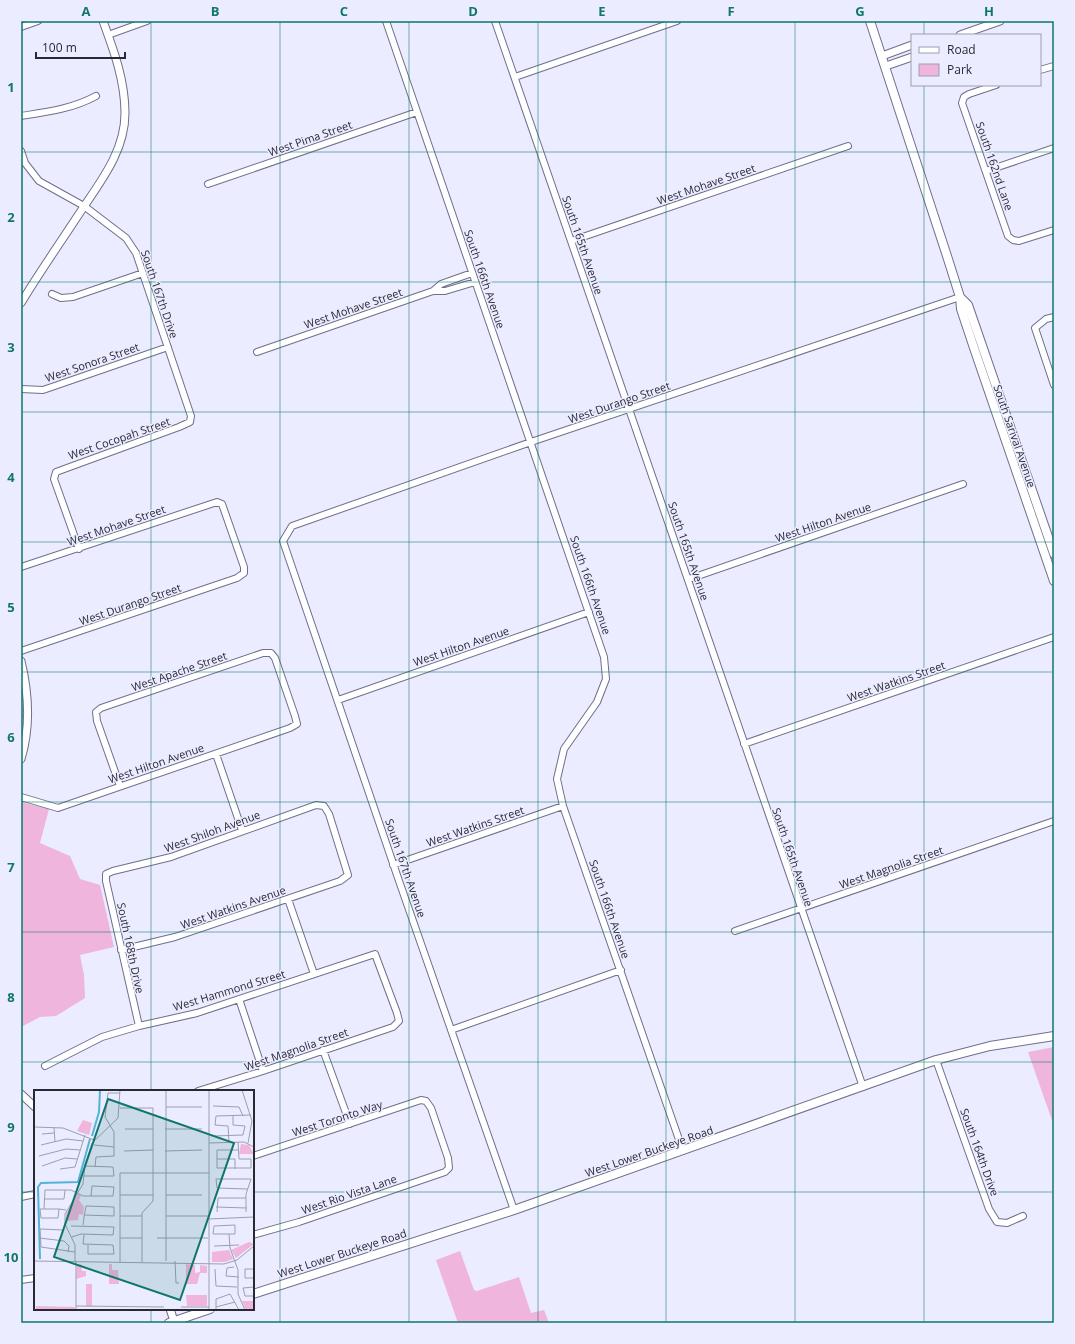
<svg xmlns="http://www.w3.org/2000/svg" width="1075" height="1344" font-family="'Open Sans',sans-serif">
<style>
.green{fill:#efb5dc}
.lines{fill:none;stroke-linecap:round;stroke-linejoin:round}
.minor-casing{stroke:#6e6f8a;stroke-width:8}
.tertiary-casing{stroke:#6e6f8a;stroke-width:9}
.secondary-casing{stroke:#6e6f8a;stroke-width:10}
.minor{stroke:#fff;stroke-width:6}
.tertiary{stroke:#fff;stroke-width:7}
.secondary{stroke:#fff;stroke-width:8}
.grid{fill:none;stroke:#0f766e;stroke-width:1;stroke-opacity:0.55}
.labels{text-anchor:middle;dominant-baseline:central;stroke-width:3;stroke-linejoin:round;paint-order:stroke}
.street-label{font-size:11px;fill:#292935;stroke:#ebecff}
.inset-river{fill:none;stroke:#54b3da;stroke-width:2}
.inset-road{fill:none;stroke:#9d9eae;stroke-width:1}
.view{fill:#0f766e;fill-opacity:0.15;stroke:#0f766e;stroke-width:2}
.inset-edge{fill:none;stroke:#292935;stroke-width:2}
.neatline{fill:none;stroke:#0f766e;stroke-width:1.5}
.grid-label{font-size:13px;text-anchor:middle;font-weight:bold;fill:#0f766e}
</style>
<rect width="100%" height="100%" fill="#ebecff"/>
<path class="green" d="M21,802L49,809L40,843L70,856L80,879L100,885L114,947L80,955L84,975L85,998L56,1016L40,1017L21,1027Z
M1054,1047V1126L1028,1052Z
M460,1251L474,1290L477,1291L519,1277L531,1313L544,1310L549,1323H458L436,1260Z"/>
<g class="lines">
<g class="minor-casing">
<path id="minor" d="M386,21L604,657L606,679L597,702L564,749L557,779L563,806L683,1151
M495,21L863,1087
M21,27L38,21
M108,35L147,21
M1040,70L1054,66
M515,77L677,21
M996,85L969,94L964,97L962,103L1008,236L1013,240L1019,241L1054,230
M21,116C47,112 72,109 96,96
M21,151L25,163L39,181L84,206L126,238L136,253L191,416L190,422L179,427L56,472L54,479L79,549
M986,171L1054,148
M208,184L417,112
M571,241L848,146
M433,291L441,284L472,273
M52,294L61,298L73,297L143,273
M1054,317L1046,319L1035,328L1054,385
M257,352L433,291H445L475,282
M21,389L43,390L168,347
M21,567L217,502L222,504L244,567V573L237,578L21,651
M689,579L963,484
M338,700L589,612
M744,744L1054,637
M216,754L242,830
M21,797L58,808L290,728L297,724L295,716L275,658L271,653H263L101,708L96,712L97,721L120,786
M393,865L563,806
M288,899L314,974
M735,931L1054,821
M121,950L175,937L340,881L348,875L329,814L324,806L316,805L171,857L113,871L106,874V881L139,1026
M239,999L263,1071
M451,1030L621,970
M323,1050L350,1124
M936,1060L989,1209L997,1222L1007,1223L1023,1216
M45,1066L102,1037L139,1026L197,1013L375,954L397,1013L399,1021L393,1027L263,1071L198,1091
M253,1156L421,1100L426,1101L431,1108L448,1158L449,1168L445,1172L299,1222L253,1235
M21,1197L35,1194
M514,1210L398,878L283,541L292,526L531,442L960,297
M21,1280L35,1278"/>
</g>
<g class="tertiary-casing">
<path id="tertiary" d="M960,35L1000,21
M882,56L912,45
M886,66L912,57
M21,303C39,273 60,243 79,214C100,182 125,152 125,113C125,81 114,51 103,21
M21,661C29,694 31,726 21,759
M21,1094L35,1107
M170,1309L174,1321"/>
</g>
<g class="secondary-casing">
<path id="secondary" d="M870,21L947,256L960,297L961,309L974,348L1054,581
M960,297L968,305L1054,554
M253,1294L514,1210L936,1060L990,1046L1054,1036
M169,1323L210,1309"/>
</g>
<use href="#minor" class="minor"/>
<use href="#tertiary" class="tertiary"/>
<use href="#secondary" class="secondary"/>
</g>
<path class="grid" d="M151,21V1091M280,21V1323M409,21V1323M538,21V1323M666,21V1323M795,21V1323M924,21V35M924,85V1323M21,152H1054M21,282H1054M21,412H1054M21,542H1054M21,672H1054M21,802H1054M21,932H1054M21,1062H1054M21,1192H35M253,1192H1054M151,1309V1323"/>
<g class="labels">
<g class="street-label">
<text transform="translate(310 138) rotate(-19)">West Pima Street</text>
<text transform="translate(995 166) rotate(71)">South 162nd Lane</text>
<text transform="translate(706 184) rotate(-19)">West Mohave Street</text>
<text transform="translate(583 245) rotate(71)">South 165th Avenue</text>
<text transform="translate(485 279) rotate(71)">South 166th Avenue</text>
<text transform="translate(160 294) rotate(71)">South 167th Drive</text>
<text transform="translate(353 308) rotate(-19)">West Mohave Street</text>
<text transform="translate(92 362) rotate(-19)">West Sonora Street</text>
<text transform="translate(619 402) rotate(-19)">West Durango Street</text>
<text transform="translate(1015 436) rotate(71)">South Sarival Avenue</text>
<text transform="translate(119 438) rotate(-19)">West Cocopah Street</text>
<text transform="translate(823 522) rotate(-19)">West Hilton Avenue</text>
<text transform="translate(116 525) rotate(-19)">West Mohave Street</text>
<text transform="translate(689 551) rotate(71)">South 165th Avenue</text>
<text transform="translate(591 585) rotate(71)">South 166th Avenue</text>
<text transform="translate(130 604) rotate(-19)">West Durango Street</text>
<text transform="translate(461 646) rotate(-19)">West Hilton Avenue</text>
<text transform="translate(179 671) rotate(-19)">West Apache Street</text>
<text transform="translate(896 681) rotate(-19)">West Watkins Street</text>
<text transform="translate(156 763) rotate(-19)">West Hilton Avenue</text>
<text transform="translate(475 826) rotate(-19)">West Watkins Street</text>
<text transform="translate(212 831) rotate(-20)">West Shiloh Avenue</text>
<text transform="translate(793 857) rotate(71)">South 165th Avenue</text>
<text transform="translate(891 867) rotate(-19)">West Magnolia Street</text>
<text transform="translate(406 868) rotate(71)">South 167th Avenue</text>
<text transform="translate(233 907) rotate(-19)">West Watkins Avenue</text>
<text transform="translate(610 909) rotate(71)">South 166th Avenue</text>
<text transform="translate(131 948) rotate(78)">South 168th Drive</text>
<text transform="translate(229 990) rotate(-17)">West Hammond Street</text>
<text transform="translate(296 1049) rotate(-19)">West Magnolia Street</text>
<text transform="translate(337 1118) rotate(-18)">West Toronto Way</text>
<text transform="translate(649 1151) rotate(-19)">West Lower Buckeye Road</text>
<text transform="translate(980 1152) rotate(70)">South 164th Drive</text>
<text transform="translate(349 1194) rotate(-19)">West Rio Vista Lane</text>
<text transform="translate(342 1253) rotate(-18)">West Lower Buckeye Road</text>
</g>
</g>
<g transform="translate(34 1090)">
<rect width="220" height="220" fill="#ebecff"/>
<path d="M49,30L58,33L55,45L43,41ZM207,54L215,55L220,64H205ZM44,104L47,106L45,110L50,117L49,125L45,124L44,130L32,131V123ZM215,152L220,154L202,168L197,160ZM195,160L199,169L191,172H178V162ZM47,174L48,181H52V186L42,189L43,175ZM75,174H78V180H84L85,194H75ZM152,174L161,175V183L166,182V175L173,176V183H166L163,194H152ZM52,194H58V216H52ZM152,205H173V216H153ZM208,211H220V220H212ZM2,216L41,217V220H2Z" fill="#efb5dc"/>
<path class="inset-river" d="M58,46L65,22L66,0M6,169L4,97L7,93L44,92L56,49"/>
<path class="inset-road" d="M132,0V171M175,0V220M208,0L218,31L214,53M179,16L205,17L209,26M132,17H168M86,18H119V111L108,123V172M0,37L29,38L60,50M20,37L21,52M91,39H119M131,39H168M8,44L20,43M180,46L209,45L211,36L199,35V26M195,52L194,36L181,35L182,26L217,25M175,53L210,52L220,57M7,55L32,49L49,51M60,55L80,57M204,60H183V78H217V69H205L204,52M90,61L119,60M131,61L168,60M5,66L32,59L46,60M183,69H201V79M8,76L31,68L43,69M61,77L62,67L80,66V42L71,27L74,3H86M26,79L41,77L51,45M50,86H80L79,77L51,76M220,100V121M86,105H119M132,105H168M10,109H30L31,100M182,117L213,118M10,119L11,100H37L49,106H79L80,97L58,96L57,106M25,119L24,128H7L6,119H25L32,120M183,122L184,108H212M212,122V104L217,89H182L183,98L213,99M86,126H108M132,126H175M175,129L220,127M49,135L50,127L52,116L80,117V126L50,125M201,135V144H179L180,136ZM37,136L80,137L79,145L47,144L38,147M29,140L6,139L7,157L41,162M195,144L196,158L204,180V204L211,220M50,145L49,154L79,155L80,164H54V155M6,148L30,151L35,156L34,162M86,148H108M123,148H174M180,156L205,155M0,171L190,174L203,170L220,156M41,171V155L31,134V124L49,94L51,74L58,53L84,28L86,0M141,171L142,193H145M86,172V83H175M200,177L193,178L192,186L205,187M181,179L182,196L203,197M220,179H211V188H220M220,197L209,198L211,206H220M42,216L130,217M147,217H175M182,217L201,212M42,220V171M182,220V209L196,204L205,220"/>
<path class="view" d="M74,9L200,53L146,210L20,167Z"/>
<rect width="220" height="220" class="inset-edge"/>
</g>
<rect width="1075" height="1344" fill="none" stroke="#ebecff" stroke-width="44"/>
<rect x="911" y="34" width="130" height="52" fill="#ebecff" stroke="#9d9eae"/>
<rect x="919" y="47" width="20" height="6" fill="#ffffff" stroke="#9d9eae"/>
<text x="947" y="54" font-size="12" fill="#292935">Road</text>
<rect x="919" y="64" width="20" height="12" fill="#efb5dc" stroke="#9d9eae"/>
<text x="947" y="74" font-size="12" fill="#292935">Park</text>
<path d="M36 52v6h89v-6" fill="none" stroke="#292935" stroke-width="2"/>
<text x="42" y="52" font-size="12" fill="#292935" stroke="#ebecff" stroke-width="3" paint-order="stroke">100 m</text>
<rect x="22" y="22" width="1031" height="1300" class="neatline"/>
<g class="grid-label">
<text x="86" y="16">A</text>
<text x="215" y="16">B</text>
<text x="344" y="16">C</text>
<text x="473" y="16">D</text>
<text x="602" y="16">E</text>
<text x="731" y="16">F</text>
<text x="860" y="16">G</text>
<text x="989" y="16">H</text>
<text x="11" y="92">1</text>
<text x="11" y="222">2</text>
<text x="11" y="352">3</text>
<text x="11" y="482">4</text>
<text x="11" y="612">5</text>
<text x="11" y="742">6</text>
<text x="11" y="872">7</text>
<text x="11" y="1002">8</text>
<text x="11" y="1132">9</text>
<text x="11" y="1262">10</text>
</g>
</svg>
